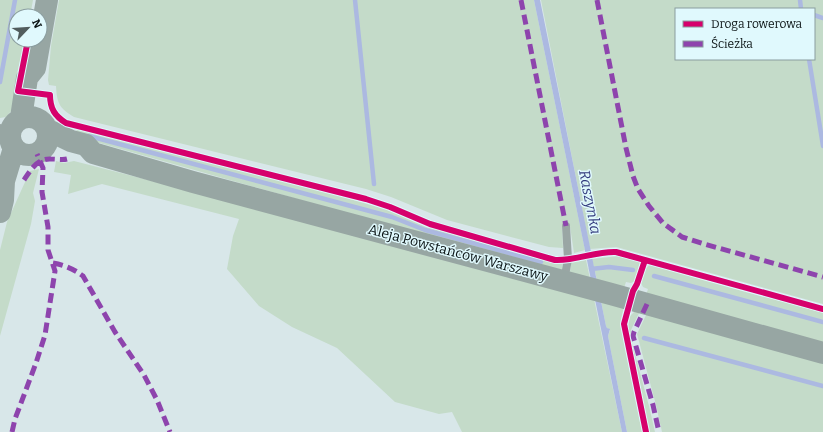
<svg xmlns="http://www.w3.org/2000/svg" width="823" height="432" font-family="Bitter,serif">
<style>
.green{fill:#c4dbc9;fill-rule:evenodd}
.water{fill:#acb9e1}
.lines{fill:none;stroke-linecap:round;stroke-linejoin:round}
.stream{stroke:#acb9e1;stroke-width:4.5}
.lane{stroke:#9aa6a4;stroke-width:8}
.secondary{stroke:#97a6a3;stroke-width:22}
.quiet{stroke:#8e44ad;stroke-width:5;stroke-dasharray:10 5;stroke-linecap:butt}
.cycleway-casing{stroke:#e0f9fd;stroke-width:8}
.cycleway{stroke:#d6006c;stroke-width:6}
.labels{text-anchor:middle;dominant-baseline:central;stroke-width:3;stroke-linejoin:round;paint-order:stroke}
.street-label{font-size:14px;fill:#091213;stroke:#e0f9fd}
.water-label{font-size:15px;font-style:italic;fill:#30387b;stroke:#e0f9fd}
</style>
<rect width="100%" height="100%" fill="#d8e7e9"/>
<path class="green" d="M0,0H33L30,16H16V40H25L17,74L13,109L6,117L0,118Z
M59,0H534L585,250L574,253L570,226L562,227L563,248L549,247L447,220L391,197L366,189L74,117C59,108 57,103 56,86L49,85L48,80L51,46Z
M541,0H823V304L620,248L616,247L590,249ZM676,9H814V59H676Z
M77,129L312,188L388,210L426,227L555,263H563L562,270L385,224L75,136Z
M56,161L64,163L74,161L246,205L594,299L622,432H462L452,412L439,414L395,402L337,348L292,327L259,306L227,269L233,236L239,219L102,184L68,194L71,175L54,172Z
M39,169L33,193L35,201L31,224L0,336V250L7,222L30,171Z
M619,256L640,262L635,281L631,283L626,282L624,288L597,280L592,259Z
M586,260L590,279L570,272L571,263Z
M650,265L823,313V344L646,295L648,289L643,287L641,283L646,268Z
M601,301L624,306L620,324L642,432H627L608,336L610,330L607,328L606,326Z
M636,310L640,311L631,330L630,336L649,406L655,432H649L628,328L630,316Z
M647,313L823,362V432H662L656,405L637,334Z"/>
<path class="water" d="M534,0H540L606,326L607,328L610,329L608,336L627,432H622Z"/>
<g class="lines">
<path class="stream" d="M355,0L374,184
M800,0L801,9
M814,15L823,18
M809,59L823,146
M0,82L15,0
M89,136L392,217L425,230L541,262
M591,269L609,267L633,270
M654,276L823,322
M644,338L823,386"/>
<path class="lane" d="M0,128L11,131
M564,281L568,259L566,226"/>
<path class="secondary" d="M10 136a19 19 0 1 1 38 0a19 19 0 1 1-38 0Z
M21,118L27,78L35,68L47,0
M48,130L71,141L86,145L93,153L193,182L611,294L823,353
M0,212L3,200L4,181L14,148"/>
<path class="quiet" d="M521,0L566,226
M597,0L626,148L633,176L638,189L649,206L663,223L682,237L704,244L823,277
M24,180C30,171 37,158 51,159C56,159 63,160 67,159
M53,263C64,265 74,269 83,276L115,332L144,375L157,400L170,432
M647,304L634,332L633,336L653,405L659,432
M12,432L15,419L36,363L45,335L55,271L48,250V227L42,192L43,168L37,154"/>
<g class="cycleway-casing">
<path id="cycleway" d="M28,40L18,91L50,95C50,109 55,116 66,123L366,199L390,207L430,224L555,260C576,261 596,251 616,252L823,309
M645,260L637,284L633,291L624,324L646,432"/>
</g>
<use href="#cycleway" class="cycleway"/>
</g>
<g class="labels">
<g class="street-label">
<text transform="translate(458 253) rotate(15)">Aleja Powstańców Warszawy</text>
</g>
<g class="water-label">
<text transform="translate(590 202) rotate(79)">Raszynka</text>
</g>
</g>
<rect x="675" y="8" width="140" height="52" fill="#e0f9fd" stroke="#8a9d9f"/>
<rect x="683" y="21" width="20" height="6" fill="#d6006c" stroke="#8a9d9f"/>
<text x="711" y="28" font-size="12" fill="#091213">Droga rowerowa</text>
<rect x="683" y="41" width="20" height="6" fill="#8e44ad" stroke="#8a9d9f"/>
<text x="711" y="48" font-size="12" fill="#091213">Ścieżka</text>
<g transform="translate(28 28) rotate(65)"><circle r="19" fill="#e0f9fd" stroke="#8a9d9f"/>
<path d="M0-3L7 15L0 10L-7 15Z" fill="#515d5e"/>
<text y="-6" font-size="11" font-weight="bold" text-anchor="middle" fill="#091213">N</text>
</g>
</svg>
